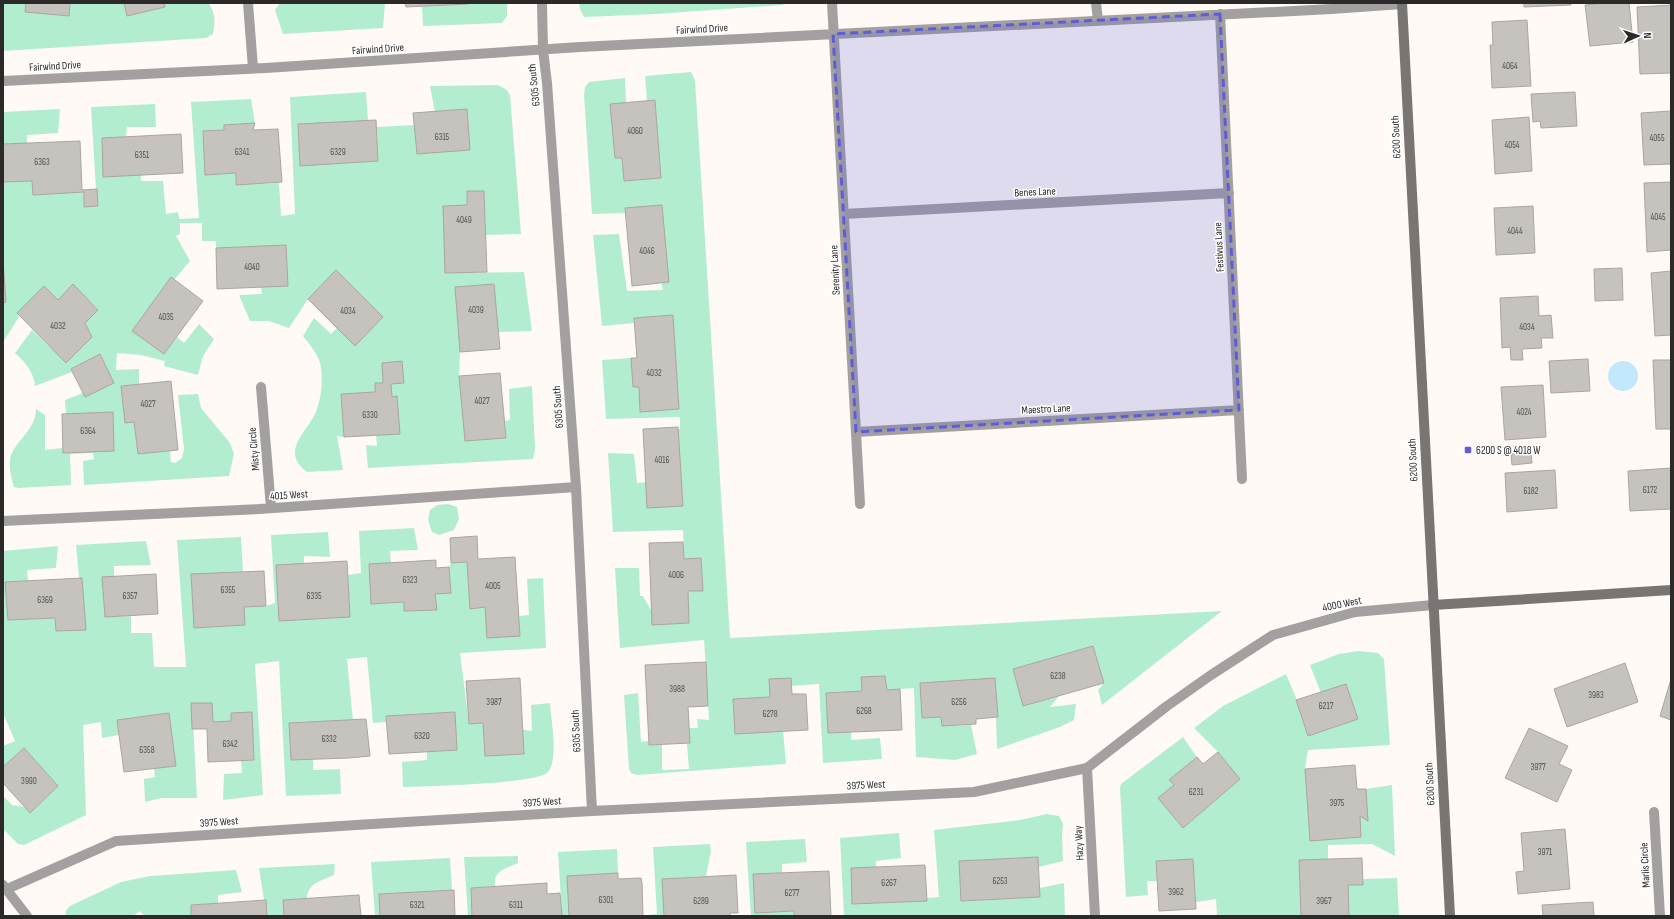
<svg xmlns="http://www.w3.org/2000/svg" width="1674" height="919" font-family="'Sofia Sans Condensed',sans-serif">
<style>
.green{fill:#b2edd0}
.water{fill:#c3e8fc}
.building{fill:#c6c2be;stroke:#a9a5a1}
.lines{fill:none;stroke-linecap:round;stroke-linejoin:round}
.lane{stroke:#a3a09f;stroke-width:10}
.street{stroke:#a3a09f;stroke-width:10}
.secondary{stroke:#787573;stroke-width:10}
.marked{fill:#5f5dd6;fill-opacity:0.2;stroke:#5f5dd6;stroke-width:3;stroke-dasharray:8 5;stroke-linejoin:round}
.poi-dot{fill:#5f5dd6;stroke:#fff;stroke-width:1.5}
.labels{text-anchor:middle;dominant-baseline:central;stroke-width:3;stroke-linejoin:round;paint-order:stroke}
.number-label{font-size:9px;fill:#52504e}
.street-label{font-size:11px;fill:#2b2a28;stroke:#fff}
.poi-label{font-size:11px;fill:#2b2a28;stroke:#fff;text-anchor:start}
</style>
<rect width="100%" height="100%" fill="#fffaf6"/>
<path class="green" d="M3,3H26L25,12L68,16L70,3H124L127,16L165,7L164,3H208C216,13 215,22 213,34L206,38L3,51Z
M280,3H385L383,28L283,34L275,10Z
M468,3H507V16L502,23L423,26L422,6Z
M579,3L585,4L785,3L782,5L656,14L584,17L580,9Z
M691,72L695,80L730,638L1222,611L1102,705L1098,690L1105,682L1104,683L1093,646L1013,669L1023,706L1059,696L1050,707L1076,704L1074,720L1060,727L997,749L996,718L998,717L995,678L920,683L923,718L941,717L942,726L971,725L977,754L955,760L916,757L914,688L887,690L885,676L862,677V691L826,693L828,733L851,732V740L880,738L882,759L823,763L819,684L791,686L770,697L733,699L735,734L783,730L786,764L637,775L631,773L629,769L624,695L638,693L641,742L649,741V745H662V770L689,769L687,744L690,743L689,728H698L697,719L709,720L704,640L620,648L615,568H639L640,596H643L652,612L653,625L689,623L688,591H702L701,558L684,559L683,530L613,532L608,453L634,454L637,483L646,482L683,505L678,429H680V417L606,419L602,360L631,358L633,387H639L640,412L679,409L673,316L634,318V323L602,326L593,235L619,234L627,291L663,290L661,283L669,282L662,205L625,208V213L592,214L584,96L585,87L589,82L625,78L626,103L610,104L622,158L624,181L661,178L655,100L647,101L645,76Z
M498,85L507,90L510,95L521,234L486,235L484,191H467V205L445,251V273L524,272L532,331L498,332L494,284L455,288L460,352L459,376L465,441L506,438L505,421L510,420L509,389L532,386L535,449L533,459L368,468L366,445L377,446L376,435L396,396L392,397L391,384L404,382L402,361L382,363L383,383H375V392L341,394L344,437L337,436L343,470L307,472C280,452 305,434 315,414C321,401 323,382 321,368C320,356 310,345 303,336L314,318L331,334L337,328L355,345L383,317L336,270L308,299L289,328L269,321H250L239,295L262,294L261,287L287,285L286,245L216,248V241H202V223H180V234L176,236L190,261L174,280L171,277L132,331L164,354L177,337L184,343L199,324L214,339L203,356L198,375L164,366L165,361L141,355L117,353L116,370L139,369V384L121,386L125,423L134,422L138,454L170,451L171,462L175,463L182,458L184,449L178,395L198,394L201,408L230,443L234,454L229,476L84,485L83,461L94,459L93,453L70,454L71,485L19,488L14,487C11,478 8,464 11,455C18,439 36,428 36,409L45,415V450L63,448L64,453L114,451L113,412L66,414L65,400L83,393L85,397L114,383L100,354L71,369L72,372L35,386C34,372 25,362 15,353L32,330L66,363L92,337L85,323L98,309L73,285L58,300L44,286L17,313L19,317L3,342V303L6,302L3,261V182L32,181L33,195L84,192V207L97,206L91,107L155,104L156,127H127L126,137L102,138L103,176L141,175V181H163L166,214L178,212L179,219L199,218L191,102L251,99L255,123L224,125V130L203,131L205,175L236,173L237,185L279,183L281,216L295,214L290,97L366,92L368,121L298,124L300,166L378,161L377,127L414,125L417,154L470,150L467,109L435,112L430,86Z
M60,109L58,133L27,135V143L3,144V112Z
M448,504L457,507L459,519L454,530L439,535L432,532L428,520L430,510L437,505Z
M414,528L418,550L390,551L391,563L369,565L372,604L404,602L405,611L436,610L435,594L451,593L449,567L451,563L467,562L470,608L485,607L487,637L520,635L519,616L529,615L527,579L543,578L546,648L460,653L469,724L483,723L532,731L531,705L550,703C551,720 559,759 548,772C539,784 425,786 403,787L402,762L427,760V752L457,750L455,712L386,716V722L373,723L367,657L347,659L353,721L289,723L291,760H313V770L340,769L341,794L286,796L279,661L255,664L263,795L223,800L224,774L242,773L241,761L254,760L252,713H231V721L213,722L212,703H192L197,798H162L145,802L144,779L155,777L154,769L176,765L168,713L117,720L119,735L102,738L101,722L83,725L86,815L24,845L18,844L3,829V796L12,805L24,807L30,813L58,786L24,748L3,767V746L15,741L3,713V551L58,546L56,568L27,570L28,581L5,582L8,620L55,618L56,631L85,630L82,578H79L76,545L146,541L151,565L114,566V577L102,578L105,617L131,616V633H152L154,667H186L177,540L241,537L243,572L191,575L194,628L245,625L244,607L266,606L275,603L271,535L328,532L330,557L304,556V564L279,621L350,617L348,575L361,573L359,531Z
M1358,651L1378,653L1384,659L1390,745L1308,750L1305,769L1310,840L1361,837L1360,816L1368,820L1366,789L1392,785L1395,856L1372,844L1328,845V859L1299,860L1301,916H1217L1216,899L1196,902L1193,859L1156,861L1157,881H1147L1148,895L1126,897L1120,788L1121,784L1183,737L1197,757L1170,780L1174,785L1183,828L1240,779L1218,752L1194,728L1223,706L1286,674L1297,700L1296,701L1308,736L1357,719L1346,684L1321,693L1310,665L1339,654Z
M1047,814L1059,816L1063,824L1062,837L1063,861L1039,867L1038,857L959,861L961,901L1040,897V888L1064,883L1065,916H844L840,838L899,833L901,858L876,861V867L851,868L853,904L927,901V898L939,897L934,830L1020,820Z
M805,839L807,862L782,864V873L757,874L755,913L794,911V916H751L746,842Z
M710,844L711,851L706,876L662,879L664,916H638L657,914L653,847Z
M617,849L618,873L569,916H562L558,852Z
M518,856V863C506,869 493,870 495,886L471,888L472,916H468L464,857Z
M450,858L452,890L379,894L380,916H375L371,862Z
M335,864L334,875C321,881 308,883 307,898L283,900L284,916H267L266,900H264L259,868Z
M236,870L242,892L218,895V903L191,905V916H144L140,911L133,916H66C64,912 67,909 70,906L121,882L150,876Z
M1397,878L1399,916H1349L1348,885H1362V879Z"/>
<path class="water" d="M1608 376a15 15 0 1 1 30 0a15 15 0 1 1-30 0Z"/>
<path class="building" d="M26,3H70L69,16L25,12Z
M124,3H164L165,7L127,16Z
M405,3H468V4L406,7Z
M1524,3H1571V5L1524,7Z
M1604,3H1629L1633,42L1590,46L1585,5Z
M1671,5V73L1640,74L1637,7Z
M1527,20L1531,86L1492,88L1490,45H1493L1492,22Z
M1575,92L1577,126L1541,128L1540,121L1533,122L1531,94Z
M655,100L661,178L624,181L622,158H615L610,104Z
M467,109L470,150L417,154L413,113Z
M1671,111V164L1644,165L1641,113Z
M1529,117L1532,171L1495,174L1492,120Z
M376,120L378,161L300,166L298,124Z
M255,123L253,130L278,129L282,182L236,185V173L205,175L203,131L224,130V125Z
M181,134L183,173L103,177L102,138Z
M80,141L82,190L97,189L98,206L84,207V192L33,195L32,181L3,182V144Z
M1671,182V250L1647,252L1644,183Z
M467,191H484L487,272L445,273L443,206L467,205Z
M662,205L669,282L632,286L625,208Z
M1533,206L1535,253L1496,255L1494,208Z
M286,245L288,286L217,289L216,248Z
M3,261L6,302L3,303Z
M1622,268L1623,300L1595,301L1594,269Z
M336,270L383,317L355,346L308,299Z
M1671,271V335L1655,336L1651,273Z
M171,277L203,301L164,354L132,331Z
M73,284L98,310L85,323L92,337L66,363L17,313L44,286L58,300Z
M494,284L500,349L460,352L455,287Z
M1538,296L1539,316L1551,315L1553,338H1541L1542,348L1522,349L1523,360H1511L1510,347L1502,348L1500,298Z
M673,315L679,409L640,412L639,387H633L631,358H637L634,318Z
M100,354L114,383L85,397L71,369Z
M1588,359L1590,391L1551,393L1549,361Z
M1653,360H1671V429H1656Z
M402,361L404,383L391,384L392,397L397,396L400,434L344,437L341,394L375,392V383H383L382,363Z
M500,373L506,438L465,441L459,376Z
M171,381L178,450L138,454L134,422L125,423L121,386Z
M1543,385L1546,437L1505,440L1501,387Z
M113,412L114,451L63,453L62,414Z
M678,427L683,506L647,508L643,429Z
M1531,453L1532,463L1512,465L1511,454Z
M1671,468V509L1630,511L1628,471Z
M1555,470L1557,508L1507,512L1505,473Z
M477,536L478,559L515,557L520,636L487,638L485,607L470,609L467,562L451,563L450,538Z
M683,542L684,559L701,558L703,591H688L689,623L652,625L649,543Z
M436,560V568L449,567L451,593L435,594L437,610L404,611V602L371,604L369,564Z
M347,561L350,617L279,621L276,565Z
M264,571L266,606L244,607L245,625L194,628L191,574Z
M156,574L158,614L105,617L102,577Z
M82,578L86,630L56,631L55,618L8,620L5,582Z
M1093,646L1104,683L1023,706L1013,669Z
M706,662L708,706L688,707L690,743L649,745L645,665Z
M1625,663L1638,702L1567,727L1554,689Z
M885,676L887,690L900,689L902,730L828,733L826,693L862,691L861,677Z
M520,678L524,754L485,756L483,723L469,724L466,681Z
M791,678L792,694H806L808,730L735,734L733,699L770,697L769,679Z
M995,678L998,717L976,719V724L942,726L941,717L922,718L920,683Z
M1671,679V720L1660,716Z
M1346,684L1358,719L1308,736L1296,700Z
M191,703H212L213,722L231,721V713L252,712L254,760L208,762L207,729H192Z
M455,712L457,750L389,754L386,716Z
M169,713L176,766L124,772L117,720Z
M366,719L370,756L349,758L291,760L289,723Z
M1529,728L1568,746L1559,764L1572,770L1557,802L1505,778Z
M24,748L58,786L30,813L3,783V767Z
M1218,752L1240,779L1183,828L1158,798L1174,785L1169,780L1197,757L1203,764Z
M1355,765L1357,789H1366L1368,821L1360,816L1361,837L1310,841L1305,769Z
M1565,829L1570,889L1518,894L1516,872L1524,871L1521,833Z
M1038,857L1040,897L961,901L959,861Z
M1362,858L1363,885H1348L1349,916H1301L1299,860Z
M1193,859L1196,909L1159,911L1156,861Z
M925,865L927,901L852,904L851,868Z
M829,871L831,916H794V911L755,913L753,874Z
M618,873V879L641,878L642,883L643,916H569L567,876Z
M736,875L738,913H730V916H664L662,879Z
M547,883V894L560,893L562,916H472L471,888Z
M454,890L455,916H380L379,894Z
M359,895L361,916H284L283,900Z
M266,900L267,916H191V905Z
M1593,902L1594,916H1534H1543L1542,905Z"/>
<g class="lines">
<path class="lane" d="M1096,3L1098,20"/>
<path class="street" d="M248,3L253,68
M542,3L543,50L547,83L576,487L592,811
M832,3L860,504
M1220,14L1242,479
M3,81L266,68L580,47L1332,9L1402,4
M844,214L1229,193
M261,387L271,508
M856,432L1239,410
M3,521L259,509L576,487
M1087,768L1095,916
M1654,812L1660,916
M3,885L27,916
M7,889L116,841L356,825L592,811L974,792L1087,768L1167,706L1211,675L1273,635L1355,612L1433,605"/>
<path class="secondary" d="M1402,3L1450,916
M1433,605L1671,590"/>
</g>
<path class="marked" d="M1220,14L1239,410L856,432L833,34Z"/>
<rect class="poi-dot" x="1464" y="446" width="8" height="8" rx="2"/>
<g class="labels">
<g class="number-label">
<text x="1510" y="66">4064</text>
<text x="635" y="131">4060</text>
<text x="442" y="137">6315</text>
<text x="1657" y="138">4055</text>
<text x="1512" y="145">4054</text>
<text x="242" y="152">6341</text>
<text x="338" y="152">6329</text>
<text x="142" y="155">6351</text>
<text x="42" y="162">6363</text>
<text x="1658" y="217">4045</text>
<text x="464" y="220">4049</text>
<text x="1515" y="231">4044</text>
<text x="647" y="251">4046</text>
<text x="252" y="267">4040</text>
<text x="476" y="310">4039</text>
<text x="348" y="311">4034</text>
<text x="166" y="317">4035</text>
<text x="58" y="326">4032</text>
<text x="1527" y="327">4034</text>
<text x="654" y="373">4032</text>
<text x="482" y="401">4027</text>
<text x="148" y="404">4027</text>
<text x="1524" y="412">4024</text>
<text x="370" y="415">6330</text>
<text x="88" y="431">6364</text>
<text x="662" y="460">4016</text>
<text x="1650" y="490">6172</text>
<text x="1531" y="491">6182</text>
<text x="676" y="575">4006</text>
<text x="410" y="580">6323</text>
<text x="493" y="586">4005</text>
<text x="228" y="590">6355</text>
<text x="130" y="596">6357</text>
<text x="314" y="596">6335</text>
<text x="45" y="600">6369</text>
<text x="1058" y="676">6238</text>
<text x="677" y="689">3988</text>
<text x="1596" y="695">3983</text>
<text x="494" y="702">3987</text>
<text x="959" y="702">6256</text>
<text x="1326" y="706">6217</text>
<text x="864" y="711">6268</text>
<text x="770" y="714">6278</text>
<text x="422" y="736">6320</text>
<text x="329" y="739">6332</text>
<text x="230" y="744">6342</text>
<text x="147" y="750">6358</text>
<text x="1538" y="767">3977</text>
<text x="29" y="781">3990</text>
<text x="1196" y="792">6231</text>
<text x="1337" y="803">3975</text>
<text x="1545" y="852">3971</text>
<text x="1000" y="881">6253</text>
<text x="889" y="883">6267</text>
<text x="1176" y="892">3962</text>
<text x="792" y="893">6277</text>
<text x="606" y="900">6301</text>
<text x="701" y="901">6289</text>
<text x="1324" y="901">3967</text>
<text x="417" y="905">6321</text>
<text x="516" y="905">6311</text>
</g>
<g class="street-label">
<text transform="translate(702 29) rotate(-3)">Fairwind Drive</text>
<text transform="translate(378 49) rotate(-4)">Fairwind Drive</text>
<text transform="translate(55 66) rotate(-3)">Fairwind Drive</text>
<text transform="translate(534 85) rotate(-96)">6305 South</text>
<text transform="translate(1396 137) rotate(-93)">6200 South</text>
<text transform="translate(1035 192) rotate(-3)">Benes Lane</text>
<text transform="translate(1219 247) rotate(-93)">Festivus Lane</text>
<text transform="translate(835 270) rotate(-93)">Serenity Lane</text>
<text transform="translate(558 407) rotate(-94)">6305 South</text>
<text transform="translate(1046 409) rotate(-3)">Maestro Lane</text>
<text transform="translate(254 449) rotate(-95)">Misty Circle</text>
<text transform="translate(1413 460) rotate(-93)">6200 South</text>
<text transform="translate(289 495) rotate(-4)">4015 West</text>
<text transform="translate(1342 604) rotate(-12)">4000 West</text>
<text transform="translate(576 731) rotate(-93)">6305 South</text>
<text transform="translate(1430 784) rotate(-93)">6200 South</text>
<text transform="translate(866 785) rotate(-3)">3975 West</text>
<text transform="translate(542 802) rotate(-4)">3975 West</text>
<text transform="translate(219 822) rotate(-4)">3975 West</text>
<text transform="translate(1079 843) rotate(-93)">Hazy Way</text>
<text transform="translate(1645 865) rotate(-93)">Marlis Circle</text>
</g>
<g class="poi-label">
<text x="1476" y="450">6200 S @ 4018 W</text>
</g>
</g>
<rect width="1674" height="919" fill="none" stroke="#2b2a28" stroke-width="8"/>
<g transform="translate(1638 36) rotate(87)" stroke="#ffffff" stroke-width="3" paint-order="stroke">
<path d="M0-3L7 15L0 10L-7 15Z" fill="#2b2a28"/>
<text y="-6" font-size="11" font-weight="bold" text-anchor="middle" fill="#2b2a28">N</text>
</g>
</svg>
